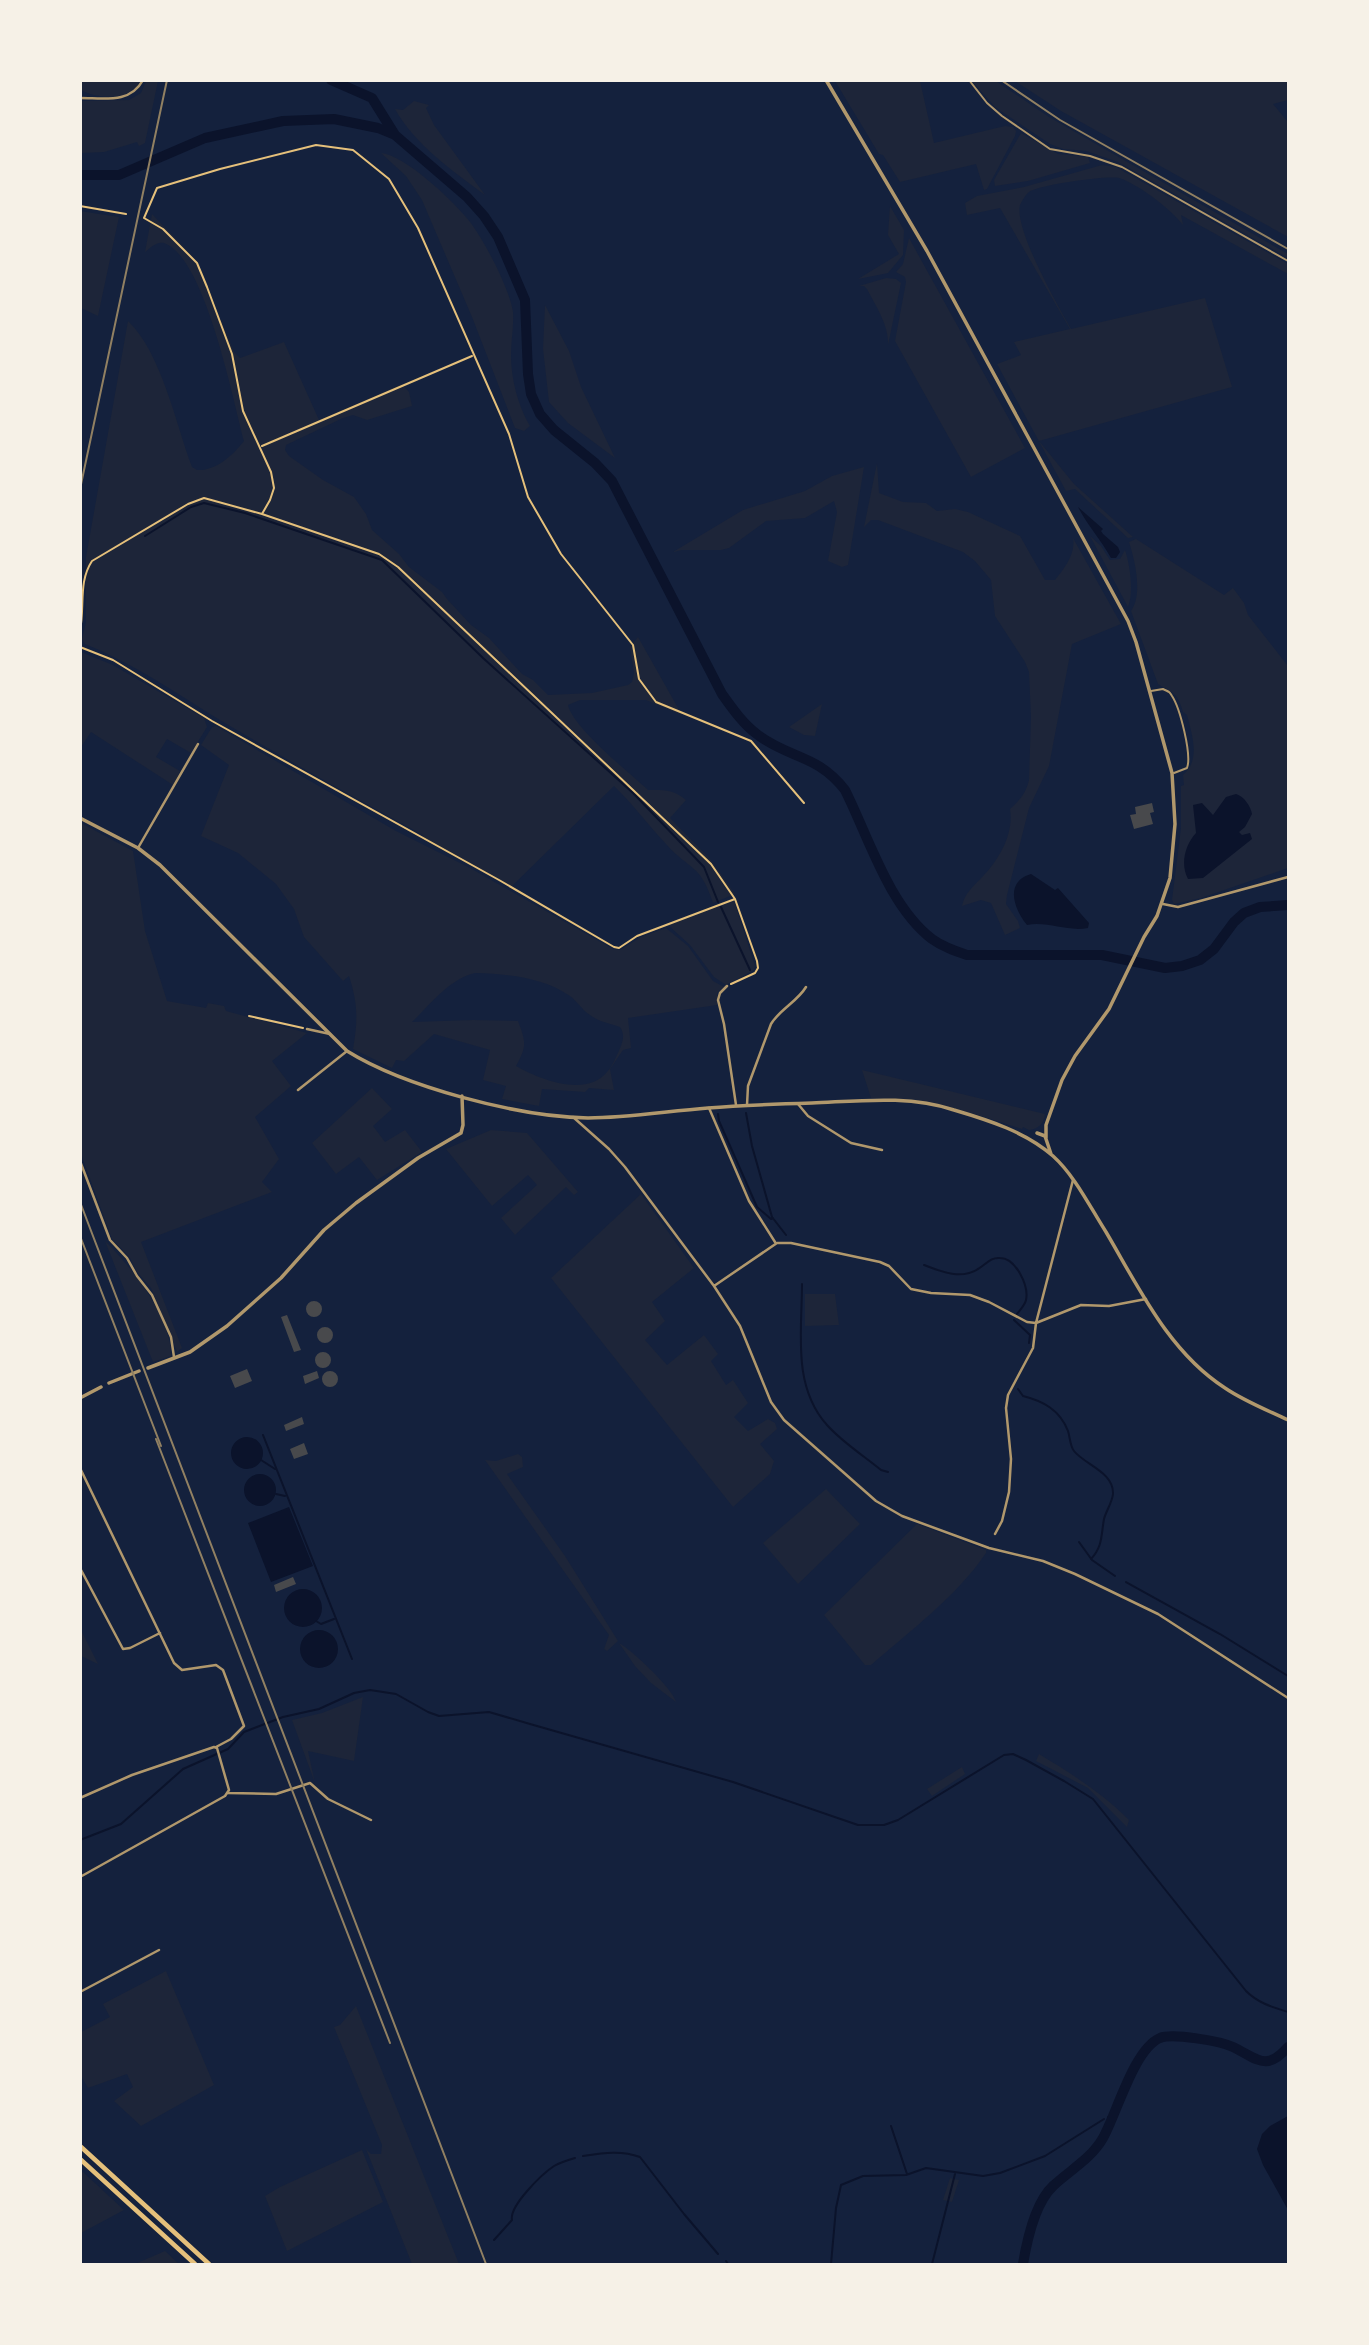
<svg xmlns="http://www.w3.org/2000/svg" width="1369" height="2345" font-family="'PT Sans Narrow',sans-serif">
<style>
.green{fill:#1d2539;fill-rule:evenodd}
.water{fill:#0b132b}
.lines{fill:none;stroke-linecap:round;stroke-linejoin:round}
.stream{stroke:#0b132b;stroke-width:2}
.river{stroke:#0b132b;stroke-width:10}
.building{fill:#48494c}
.path{stroke:#e5c07b;stroke-width:2}
.service{stroke:#b1986c;stroke-width:2}
.minor{stroke:#b1986c;stroke-width:2.5}
.tertiary{stroke:#b1986c;stroke-width:3.5}
.primary{stroke:#e5c07b;stroke-width:4.5}
.rail{stroke:#918062;stroke-width:2}
</style>
<rect width="100%" height="100%" fill="#14213d"/>
<path class="green" d="M80,81H140C131,102 97,99 81,90Z
M146,81H158L145,143L139,146L137,142L104,152L81,153V101L129,100L141,93Z
M835,81H920L934,143L1005,126L1013,127L1016,131L1015,136L987,189L984,190L976,164L900,182L883,155L879,154Z
M972,81H996L1049,117L1288,254V258L1118,162L1086,151L1063,149L1050,144L995,107Z
M1015,81H1288V100L1273,104L1288,122V237L1061,111Z
M414,101L429,105L426,108L434,125L485,195C453,171 415,145 395,109L403,110Z
M1021,133L1058,154L1088,157L1090,163L1028,181L995,186L994,180Z
M381,153C404,155 449,197 465,216C481,233 510,289 513,312C514,326 511,341 511,355C511,379 518,406 530,426L524,431L515,428L472,317L422,200L406,176Z
M1102,165L1116,167L1288,264V274L1181,215L1183,225C1171,209 1138,184 1119,178C1108,175 1037,185 1029,192C1025,195 1022,201 1020,205C1014,229 1058,306 1071,329L1205,298L1232,387L1039,441L1074,484L1133,537L1128,538L1075,489L1066,491L997,364L1021,355L1014,342L1070,329L1000,208L967,215L965,203L977,196L1024,187Z
M890,206L904,230L903,255L888,273L858,279L899,254L888,235Z
M80,211L119,217L98,316L81,308Z
M152,214L196,260L234,352L240,358L284,342L319,420L402,384L409,392L412,406L367,420L353,415L343,418L286,445L285,450L289,456L323,480L354,497L366,514L372,530L399,554L409,567L442,592L447,599L471,625L489,638L522,674L533,680L548,695L592,693L628,685L632,682L634,673L630,647L638,637L682,715L646,700H580L568,705C573,728 629,772 648,790C664,790 673,789 686,800L670,818L710,859L735,894L713,903C700,863 690,871 666,844C648,825 633,804 614,786L511,887L422,838L423,835C351,796 280,756 210,714C169,688 130,662 85,644L82,639L86,622V557L128,321C161,352 176,424 192,467L197,470C216,471 232,456 244,441C233,400 205,257 164,243C157,241 150,248 145,252Z
M909,238L1025,448L971,477L895,341L906,282L905,277L896,272L903,264Z
M886,278L896,279L901,283L888,345C889,325 876,307 867,289L864,286H859Z
M545,305L569,351L581,387L615,458L568,423L549,402L543,349Z
M877,463L879,493L903,502L926,503L937,511L955,509L968,512L1020,536L1045,580H1055C1064,569 1076,554 1073,538L1121,624L1072,644L1049,766L1029,808L1007,895L1006,904L1018,921L1020,928L1005,935L991,903L981,900L962,906C965,892 974,886 984,875C1000,858 1014,833 1010,809C1020,800 1026,793 1029,780L1031,717L1029,672L1025,662L995,616L991,580L975,561L963,552L878,520H871L864,527Z
M864,467L848,565L842,567L828,561L837,512L834,501L805,518L766,521L729,548L721,550H682L673,552L743,510L805,491L832,476Z
M1090,536L1101,546L1110,560L1120,559L1125,550C1130,565 1134,592 1128,607Z
M1136,539L1224,595L1233,588L1244,603L1248,615L1288,666V868L1201,898L1174,904L1172,900L1181,828V786L1184,785L1183,775C1201,760 1192,735 1187,715L1183,712C1177,692 1174,694 1158,684L1131,611C1143,594 1135,561 1129,542Z
M81,652L113,665L204,718L207,727L191,753L167,739L156,757L180,771L173,785L91,732L81,747Z
M822,704L815,736L804,735L789,727Z
M216,726L396,831L470,868L613,949L620,950L641,937L666,928L688,946L713,981L724,987L717,993V1005L628,1018L631,1048L623,1050L610,1069L614,1090L589,1088L585,1092L542,1089L539,1106L502,1099L506,1086L483,1080L490,1050L434,1034L404,1061L396,1060L392,1068L353,1049C358,1020 358,1004 349,976L343,981L304,937L294,909L276,884L238,853L201,836L229,765L201,745L212,727ZM475,973C507,974 543,977 570,996C577,1001 582,1010 590,1015C599,1022 609,1023 620,1027C626,1036 622,1044 618,1053C615,1059 612,1067 607,1072C586,1098 539,1079 516,1066C527,1046 526,1042 518,1021L473,1020L412,1022C431,1004 449,979 475,973Z
M81,823L133,851L145,931L167,1001L206,1008L208,1003L224,1006L226,1011L307,1033L272,1061L291,1086L255,1117L279,1159L262,1182L272,1192L141,1242L182,1348L177,1352L151,1288L137,1272L130,1258L112,1239L81,1154Z
M734,901L755,966L754,970L726,985L714,977L690,945L668,925Z
M862,1070L1045,1114C1044,1123 1039,1129 1029,1130L1023,1127L1022,1129C970,1112 927,1099 871,1098Z
M372,1088L392,1109L373,1126L385,1142L405,1130L422,1152L377,1180L359,1157L336,1174L312,1143Z
M491,1130L527,1133L578,1192L574,1195L566,1187L515,1235L501,1218L537,1185L528,1175L492,1206L446,1149Z
M641,1194L694,1268L652,1302L665,1321L645,1340L667,1365L704,1335L718,1354L711,1361L726,1385L733,1380L748,1403L734,1417L748,1431L768,1419L775,1423L777,1429L760,1444L774,1461L770,1474L733,1507L551,1278Z
M105,1241C131,1266 172,1318 171,1356L153,1362Z
M805,1294H835L839,1325L805,1326Z
M518,1454L522,1457L523,1467L507,1474L565,1556L618,1641L607,1651L604,1649L609,1635L485,1460L496,1461Z
M826,1489L860,1524L798,1584L763,1543Z
M917,1524L986,1550V1553C958,1595 909,1632 871,1665H865L824,1615Z
M81,1630L98,1664L81,1656Z
M619,1643C632,1650 673,1689 676,1702L651,1683L635,1666Z
M363,1697L354,1761L308,1751L315,1783L292,1720L322,1713Z
M1039,1754C1072,1774 1102,1793 1129,1820L1127,1827L1088,1788L1036,1761Z
M962,1767L965,1774L932,1796L927,1789Z
M166,1971L214,2085L141,2126L114,2101L133,2087L127,2074L88,2088L81,2076V2032L110,2017L103,2004Z
M356,2006L459,2264H412L366,2149L371,2154H381L382,2145L334,2027L340,2025Z
M362,2150L383,2202L287,2251L265,2196L280,2187Z
M83,2172L124,2210L81,2233L80,2173Z
M950,2178L959,2180L952,2202L943,2200Z
M165,2251L179,2264H135Z"/>
<path class="water" d="M1078,507L1103,529L1101,531L1103,534L1118,547L1120,552L1116,558H1111C1101,540 1088,526 1078,507Z
M1236,794C1244,796 1251,807 1252,814L1245,827L1239,832L1242,835L1250,833L1252,839L1203,878L1188,879C1180,864 1185,845 1196,833L1193,805L1202,803L1213,815L1226,797Z
M1031,874L1055,890L1058,888L1089,923L1088,928C1067,932 1048,921 1027,925C1014,909 1004,882 1031,874Z
M231 1453a16 16 0 1 1 32 0a16 16 0 1 1-32 0Z
M244 1490a16 16 0 1 1 32 0a16 16 0 1 1-32 0Z
M289,1507L313,1566L271,1582L248,1523Z
M284 1608a19 19 0 1 1 38 0a19 19 0 1 1-38 0Z
M300 1649a19 19 0 1 1 38 0a19 19 0 1 1-38 0Z
M1288,2116V2210L1263,2165L1257,2149L1262,2134L1270,2126Z"/>
<g class="lines">
<path class="stream" d="M145,536L191,507L204,503L245,513L382,560L483,658L633,793L704,867L718,902
M721,907L750,970
M746,1113L752,1146L772,1217L786,1235
M718,1114L719,1121L757,1207L771,1219L773,1218
M924,1265C942,1272 963,1281 981,1267C987,1263 992,1257 1000,1258C1016,1258 1029,1286 1026,1300C1025,1305 1020,1310 1017,1314
M802,1284C802,1331 792,1386 827,1425C842,1442 864,1456 881,1470L888,1472
M1014,1320L1030,1335L1029,1343
M1018,1389L1023,1396C1043,1401 1060,1410 1068,1431C1070,1437 1070,1446 1074,1451C1085,1465 1114,1472 1113,1494C1112,1503 1106,1511 1104,1519C1101,1535 1103,1546 1091,1559
M263,1435L352,1659
M261,1460L275,1469
M276,1494L285,1496
M1079,1542L1092,1560L1115,1576
M1126,1582L1220,1634L1288,1676
M316,1621L321,1624L334,1619
M80,1840L121,1824L183,1769L228,1749L244,1732L283,1717L319,1709L354,1693L370,1690L396,1694L428,1712L439,1716L489,1712L530,1724L733,1782L858,1825H884L898,1820L1004,1755L1013,1754L1026,1760L1064,1781L1093,1799L1246,1991C1258,2003 1272,2007 1288,2012
M1108,2117L1113,2114
M891,2126L907,2174
M583,2156C603,2153 621,2150 640,2157L684,2214L718,2254
M494,2240L512,2220C509,2206 542,2174 554,2166C561,2162 568,2160 575,2158
M726,2261L728,2264
M831,2264L836,2208L841,2185L863,2176L906,2175L926,2168L983,2176L1000,2173L1045,2156L1104,2119
M932,2264L955,2174"/>
<path class="river" d="M331,80L372,98L395,135
M80,175H119L205,138L283,121L334,119L378,128L395,135L467,197L484,216L498,237L525,300L528,374L531,394L540,414L554,430L595,463L612,481L722,694C732,708 743,724 758,735C790,759 817,754 845,790C869,838 889,906 932,939C943,947 955,951 967,955H1102L1165,968L1182,966L1200,960L1214,949L1234,922L1244,913L1260,907L1288,905
M1023,2264C1027,2240 1035,2203 1053,2186C1070,2170 1091,2159 1103,2138C1117,2113 1134,2049 1160,2038C1173,2033 1220,2041 1233,2047C1258,2059 1266,2072 1288,2047"/>
</g>
<path class="building" d="M1152,803L1154,812L1150,813L1153,824L1134,829L1130,815L1136,814L1135,807Z
M306 1309a8 8 0 1 1 16 0a8 8 0 1 1-16 0Z
M287,1315L301,1350L294,1352L281,1317Z
M317 1335a8 8 0 1 1 16 0a8 8 0 1 1-16 0Z
M315 1360a8 8 0 1 1 16 0a8 8 0 1 1-16 0Z
M247,1369L252,1381L235,1388L230,1376Z
M317,1371L319,1378L305,1384L303,1376Z
M322 1379a8 8 0 1 1 16 0a8 8 0 1 1-16 0Z
M302,1417L304,1424L286,1431L284,1425Z
M304,1443L308,1454L294,1459L290,1449Z
M293,1577L296,1584L276,1592L274,1585Z"/>
<g class="lines">
<path class="path" d="M80,206L126,214
M262,446L472,356
M262,514L379,554L398,567L711,864L735,899L757,961L758,968L755,973L731,984
M80,630C85,607 78,582 92,561L188,504L204,498L262,514L270,500L274,488L271,472L243,411L232,354L207,287L197,263L163,229L144,218L157,188L220,169L316,145L353,150L389,179L418,228L509,434L528,497L561,554L633,645L639,679L656,702L751,741L804,803
M80,647L113,660L212,721L499,880L614,947L619,948L637,936L735,899
M249,1016L303,1028"/>
<path class="service" d="M969,80L987,103L1002,116L1050,149L1090,156L1122,167L1288,261
M1151,691L1163,689C1169,692 1169,691 1172,696C1180,708 1192,755 1187,768L1174,773"/>
<path class="minor" d="M80,98C104,98 130,104 143,80
M138,848L198,744
M1163,904L1178,907L1288,877
M727,986L720,993L718,1000L724,1024L736,1105
M307,1029L330,1034
M298,1090L347,1051
M798,1104L808,1116L851,1143L882,1150
M747,1105L748,1086L771,1024C780,1009 797,1002 806,987
M709,1108L749,1201L775,1242
M573,1117L609,1149L625,1167L714,1286L740,1326L771,1402L784,1420L876,1501L902,1516L989,1548L1043,1561L1075,1574L1158,1614L1288,1698
M80,1161L110,1240L127,1258L137,1276L152,1295L171,1337L174,1357
M714,1286L777,1243H791L880,1262L889,1266L911,1289L931,1293L970,1295L989,1302L1027,1322L1036,1323L1081,1305L1109,1306L1146,1299
M80,1468L174,1663L182,1670L216,1665L223,1670L244,1726L231,1739L216,1747
M995,1534L1002,1521L1009,1492L1011,1459L1006,1408L1008,1395L1033,1348L1036,1323L1073,1180
M80,1568L123,1649L130,1648L160,1633
M228,1793L276,1794L310,1783L328,1799L371,1820
M80,1798L132,1775L214,1747L217,1748L229,1790L225,1796L80,1877
M80,1992L159,1950"/>
<path class="tertiary" d="M826,80L927,251L1128,621L1136,642L1172,773L1175,824L1170,878L1157,916L1144,937L1109,1009L1075,1056L1062,1080L1046,1125V1138
M80,818L138,848L160,865L347,1051C405,1087 519,1117 588,1118C628,1118 668,1111 708,1108C743,1105 777,1104 812,1103C860,1101 908,1095 954,1110C988,1120 1026,1132 1053,1156C1075,1176 1090,1207 1106,1232C1139,1288 1169,1352 1225,1388C1244,1401 1267,1410 1288,1420
M1037,1133L1045,1136L1051,1154
M148,1368L190,1352L227,1326L281,1278L324,1230L356,1203L418,1158L461,1133L463,1125L462,1096
M109,1383L139,1371
M80,1398L101,1387"/>
<path class="primary" d="M80,2146L209,2264
M80,2159L195,2264"/>
<path class="rail" d="M1001,80L1060,120L1288,249
M80,489L167,80
M80,1202L486,2264
M80,1236L161,1446
M156,1439L390,2043"/>
</g>
<rect width="1369" height="2345" fill="none" stroke="#f6f1e7" stroke-width="164"/>
</svg>
